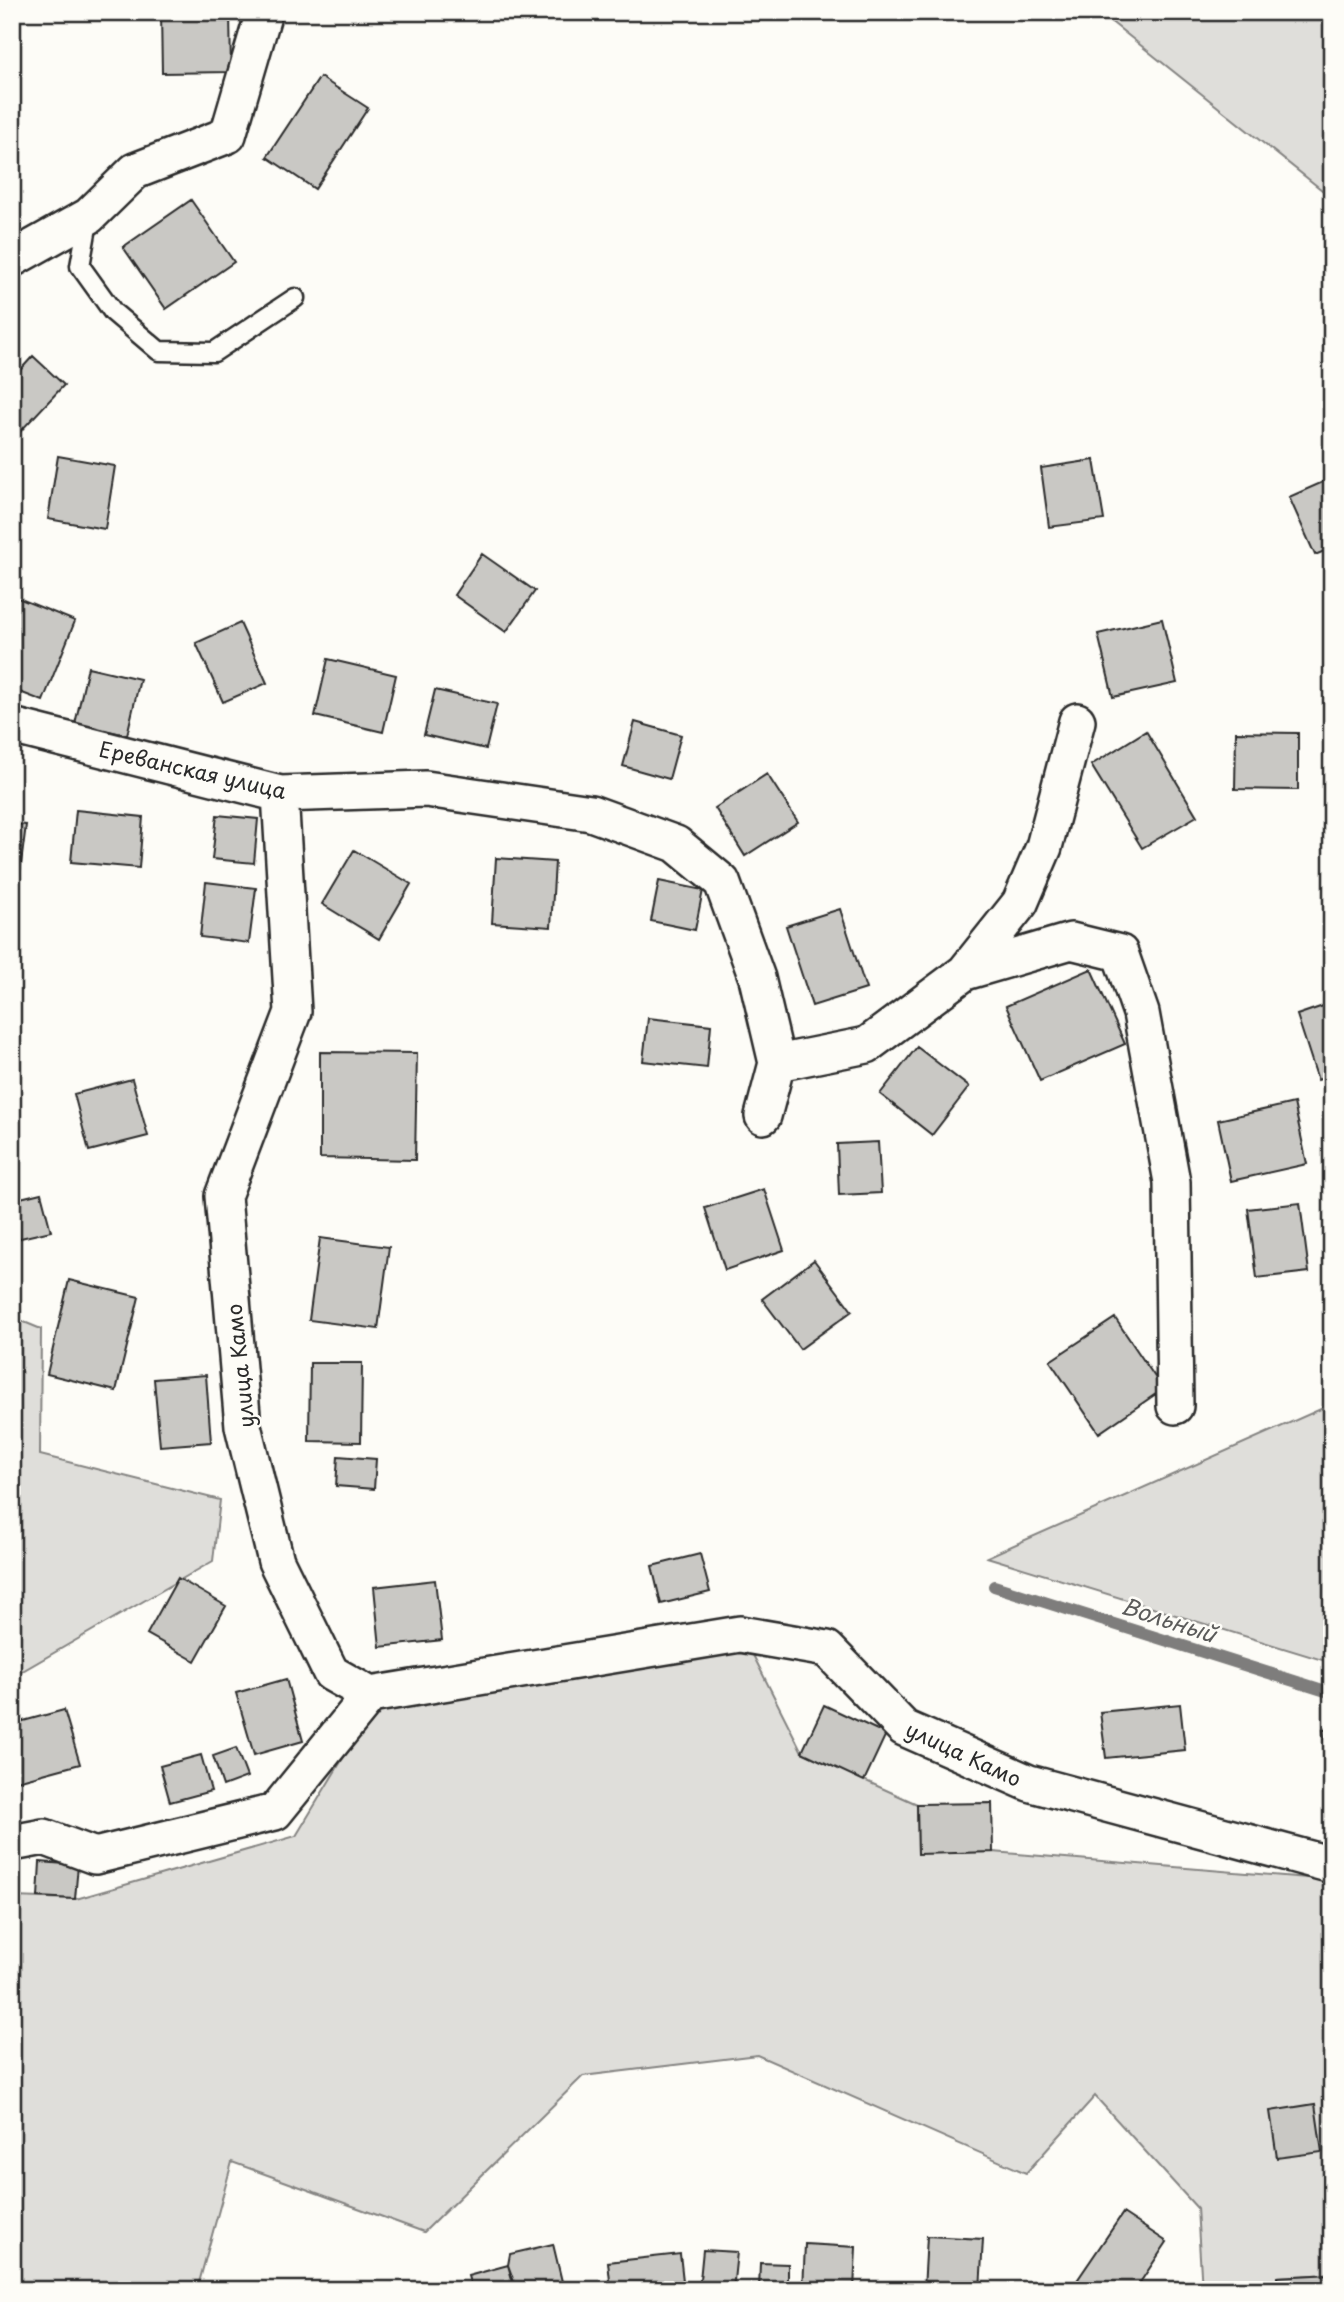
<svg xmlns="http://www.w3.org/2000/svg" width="1344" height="2302" font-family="'Playpen Sans',sans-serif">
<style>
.green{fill:#dfdeda;stroke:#858482;stroke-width:2}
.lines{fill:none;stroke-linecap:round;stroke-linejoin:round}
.stream{stroke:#7e7d7b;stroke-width:12}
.building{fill:#c9c8c4;stroke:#2b2b2b;stroke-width:2}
.service-casing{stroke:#2b2b2b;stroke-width:23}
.minor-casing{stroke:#2b2b2b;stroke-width:40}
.service{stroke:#fdfcf7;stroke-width:18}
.minor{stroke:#fdfcf7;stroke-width:35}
.labels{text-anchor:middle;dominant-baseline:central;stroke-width:5;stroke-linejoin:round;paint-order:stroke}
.street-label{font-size:21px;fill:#2b2b2b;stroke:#fdfcf7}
.water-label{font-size:23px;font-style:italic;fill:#5b5b5a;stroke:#fdfcf7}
</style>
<rect width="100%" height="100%" fill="#fdfcf7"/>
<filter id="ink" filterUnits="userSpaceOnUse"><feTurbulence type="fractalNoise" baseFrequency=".0143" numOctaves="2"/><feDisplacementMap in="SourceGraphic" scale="14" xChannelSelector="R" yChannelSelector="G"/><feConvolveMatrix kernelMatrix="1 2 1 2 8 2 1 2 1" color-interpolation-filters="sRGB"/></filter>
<g filter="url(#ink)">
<path class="green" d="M1099,12H1332V198Z
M12,1317L41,1329L40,1455L220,1500L213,1561L12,1677Z
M1332,1404V1663L987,1557Z
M750,1649L802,1752L917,1804L918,1853L993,1852L1332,1880V2274L1277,2277V2290H1202L1197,2208L1095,2096L1026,2173L757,2055L583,2076L424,2232L232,2162L197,2290H12V1897L76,1899L296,1836L371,1712Z"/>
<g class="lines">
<path class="stream" d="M994,1586L1332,1693"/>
</g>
<path class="building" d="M161,12H230L231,72L162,73Z
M320,77L368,108L315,189L267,157Z
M191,200L234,262L166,309L123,247Z
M33,356L64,385L18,434L12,429V379Z
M58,456L115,466L105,529L48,519Z
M1094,460L1104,520L1049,527L1041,468Z
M1332,478V548L1315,555L1289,497Z
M482,554L535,591L506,632L454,595Z
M13,596L75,621L43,701L12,689Z
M1162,619L1177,683L1113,697L1098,634Z
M240,623L267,683L223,702L196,643Z
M328,659L396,675L383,732L315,716Z
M88,667L140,679L127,735L75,724Z
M435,690L497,704L486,749L424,735Z
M635,722L681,735L669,779L623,766Z
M1146,731L1197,816L1142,848L1091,765Z
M1236,732L1298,733V790L1235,789Z
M767,774L798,822L745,856L715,808Z
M76,810L143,817L139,868L71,862Z
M217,815L258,819L254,863L212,859Z
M12,824L26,825L19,879L12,878Z
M354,850L411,884L379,939L322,904Z
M496,858L555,862L551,927L492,923Z
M659,881L703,890L695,930L651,921Z
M206,882L256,888L249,943L200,937Z
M840,909L866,989L812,1006L786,926Z
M1091,969L1125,1044L1040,1081L1006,1006Z
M1332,1003V1075L1318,1080L1297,1015Z
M648,1018L711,1025L707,1068L643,1061Z
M917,1047L969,1087L932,1135L880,1094Z
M320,1052L417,1053L415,1160L320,1158Z
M132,1079L148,1136L89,1151L74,1094Z
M1294,1103L1307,1164L1231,1181L1218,1120Z
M878,1142L881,1193L839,1195L837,1144Z
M764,1189L784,1250L725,1270L705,1208Z
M41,1193L51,1231L12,1240V1200Z
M1300,1203L1309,1272L1257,1278L1248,1209Z
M320,1238L389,1247L378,1329L309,1320Z
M814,1260L852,1311L800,1349L762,1299Z
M69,1280L139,1297L116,1391L47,1374Z
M1115,1318L1163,1389L1099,1433L1050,1361Z
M310,1363H362L361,1442L309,1441Z
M206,1375L211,1442L160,1446L154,1379Z
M338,1456L376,1459L374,1489L336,1486Z
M700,1554L710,1592L661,1604L652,1566Z
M178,1578L226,1606L195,1661L147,1634Z
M435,1580L442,1640L380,1647L374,1587Z
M286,1679L303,1741L254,1755L236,1693Z
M1180,1704L1185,1750L1106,1758L1100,1712Z
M824,1705L886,1734L864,1781L802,1752Z
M64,1710L80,1764L17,1781L12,1766V1724Z
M1332,1729V1793L1323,1730Z
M236,1748L247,1777L223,1786L213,1756Z
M201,1755L211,1791L170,1802L160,1766Z
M992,1803L993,1852L918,1854L917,1804Z
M40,1862L78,1865L75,1899L38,1897Z
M1315,2104L1322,2152L1277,2158L1270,2111Z
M1123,2213L1167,2242L1135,2290H1088L1076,2282Z
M927,2236L983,2239L980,2290H924Z
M553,2244L564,2290H517L508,2265L510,2254Z
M805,2244L856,2247L854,2290H803Z
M703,2250L737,2252L733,2290H699Z
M680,2254L684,2290H611L608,2262Z
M760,2263L788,2264V2290H759Z
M508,2265L515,2290H472L468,2276Z
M1332,2274V2290H1277V2277Z"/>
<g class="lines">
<g class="service-casing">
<path id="service" d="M89,216L80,266L113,312L159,351L214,352L295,298"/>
</g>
<g class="minor-casing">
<path id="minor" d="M12,259L89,216L135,171L228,135L264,12
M12,726L280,794L426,789L591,813L676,844L722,882L757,978L777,1063L867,1045L965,972L1020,903L1044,847L1077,721
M280,794L293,1012L223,1196L243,1426L276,1561L331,1673L370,1695L740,1634L827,1649L904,1728L1029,1783L1332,1865
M965,972L1071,941L1120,953L1141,1013L1172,1182L1175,1406
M763,1116L777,1063
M12,1843L44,1837L95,1856L275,1812L370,1695"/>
</g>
<use href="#service" class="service"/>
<use href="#minor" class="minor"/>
</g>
</g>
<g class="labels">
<g class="street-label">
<text transform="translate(193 769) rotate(13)">Ереванская улица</text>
<text transform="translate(239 1366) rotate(-96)">улица Камо</text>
<text transform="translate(964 1753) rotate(25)">улица Камо</text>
</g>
<g class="water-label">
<text transform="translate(1169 1619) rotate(18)">Вольный</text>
</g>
</g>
<rect width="1344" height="2302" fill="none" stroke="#fdfcf7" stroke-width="42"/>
<rect x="21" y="21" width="1302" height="2260" fill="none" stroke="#2b2b2b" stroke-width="2.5" filter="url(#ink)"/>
</svg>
